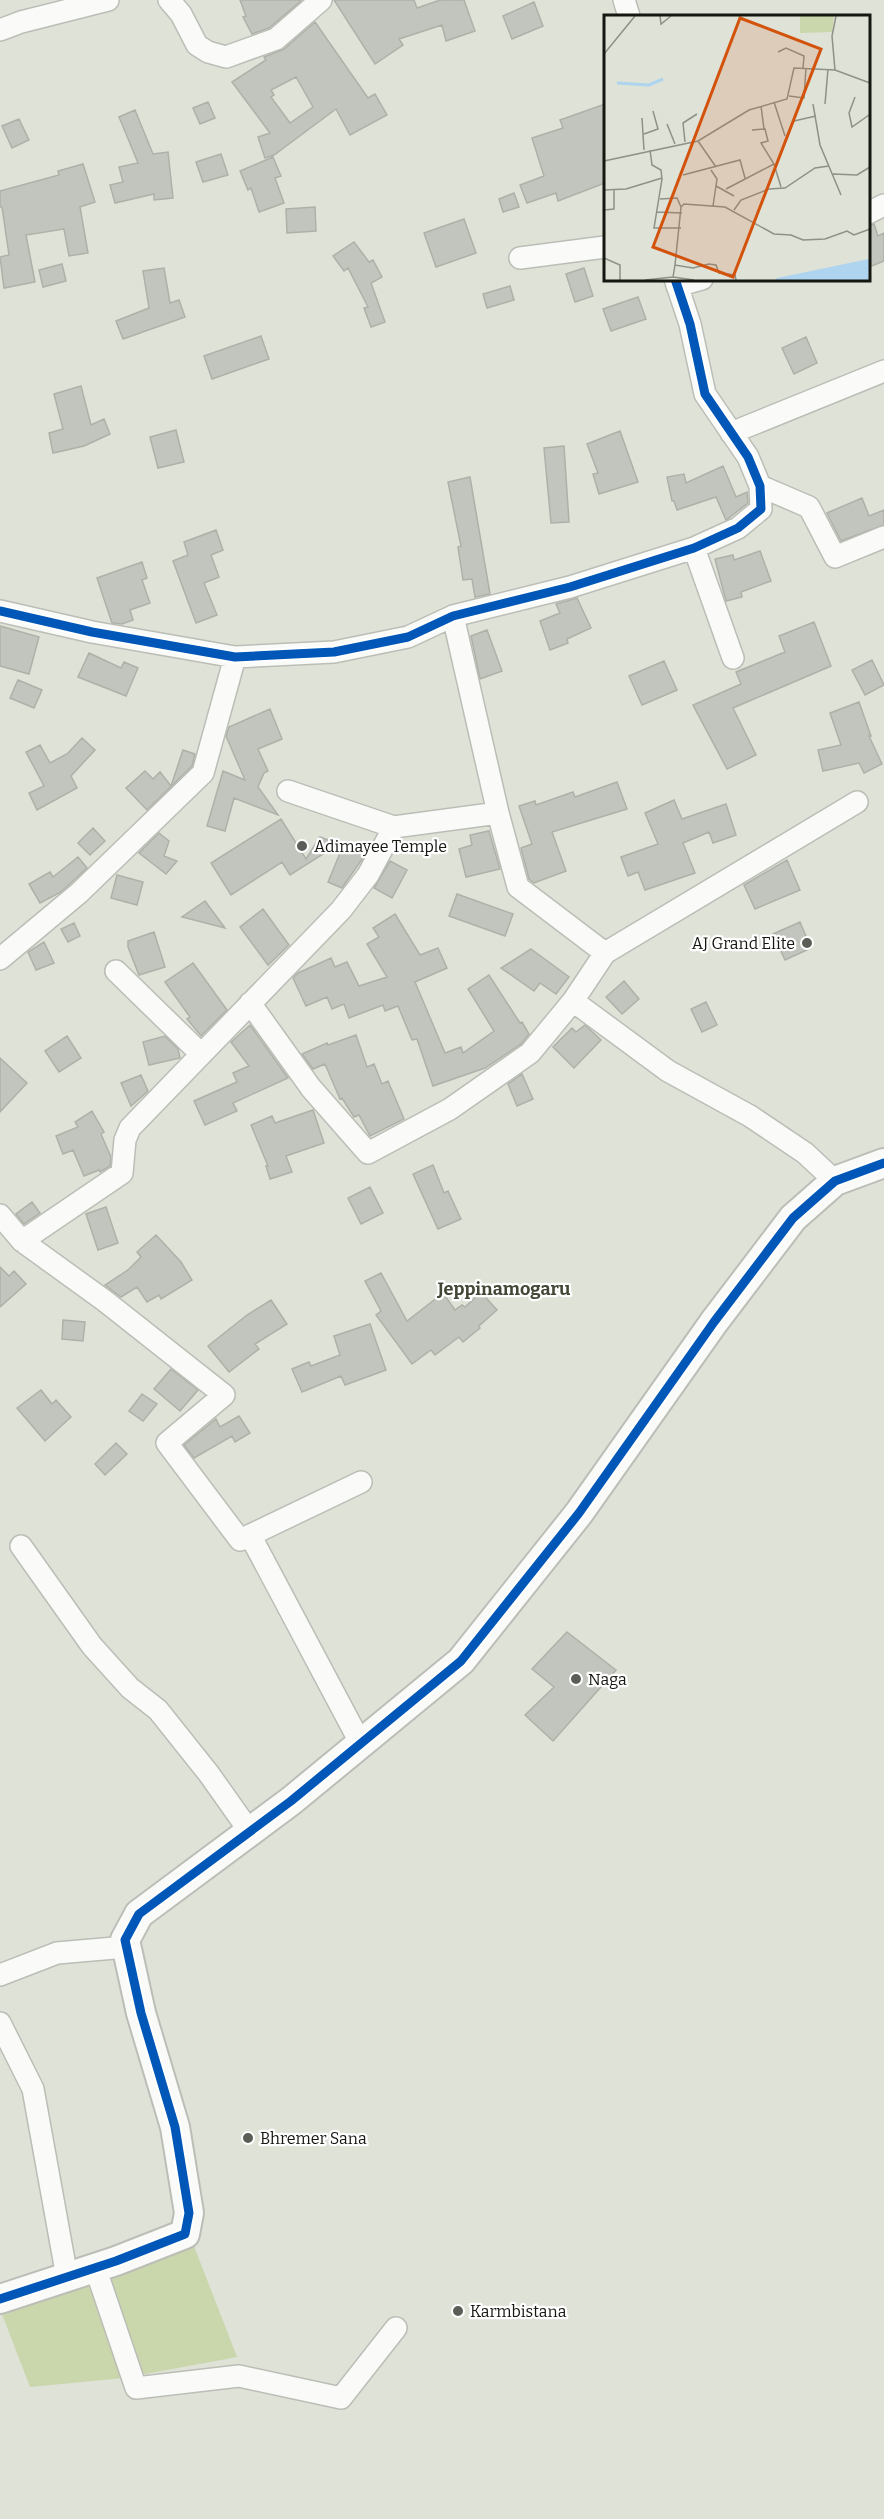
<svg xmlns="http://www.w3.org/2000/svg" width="884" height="2519" font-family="Bitter,serif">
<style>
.green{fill:#cad6ab}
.building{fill:#c2c5bd;stroke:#aeb1a8;stroke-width:1.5;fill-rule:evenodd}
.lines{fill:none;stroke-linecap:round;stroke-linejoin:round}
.street-casing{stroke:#bbbeb6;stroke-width:24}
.secondary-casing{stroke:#bbbeb6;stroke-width:32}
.street{stroke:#fafbf9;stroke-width:21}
.secondary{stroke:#fafbf9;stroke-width:28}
.cycleway-casing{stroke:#fff;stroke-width:13}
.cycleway{stroke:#0057b8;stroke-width:9}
.poi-dot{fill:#5b5e56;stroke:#fff;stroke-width:2}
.labels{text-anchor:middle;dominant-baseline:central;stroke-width:4.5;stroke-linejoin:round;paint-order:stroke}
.poi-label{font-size:16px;fill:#151710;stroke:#fff;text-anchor:start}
.neighbourhood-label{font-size:18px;font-weight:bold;fill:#414635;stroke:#fff}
.inset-river{fill:none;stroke:#aed4f0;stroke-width:3}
.inset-road{fill:none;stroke:#8e9187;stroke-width:1.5}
.view{fill:#d3520c;fill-opacity:0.15;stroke:#d3520c;stroke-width:3}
.inset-edge{fill:none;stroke:#151710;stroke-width:3}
</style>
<rect width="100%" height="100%" fill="#dee2d7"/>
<path class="green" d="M192,2241L237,2357L124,2378L30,2387L2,2314Z"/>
<path class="building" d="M240,0H300L301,1L269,28L252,34L243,17L246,16Z
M334,0H414L417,8L440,0H464L475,31L446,41L442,25L399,39L403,45L375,64Z
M534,2L543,26L512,39L503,16Z
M315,22L368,98L375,94L387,115L350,135L336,109L274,155L265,158L258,137L270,133L232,82L266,60L264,57L284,49ZM296,77L313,107L290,123L271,97L274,95L271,90Z
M208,102L215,118L200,124L193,108Z
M605,104V183L558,201L556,193L527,203L520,185L544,176L532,138L563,128L560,120Z
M135,110L153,154L168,152L173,198L154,200V194L115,203L110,185L123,182L119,167L138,163L119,117Z
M19,119L29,140L12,148L2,126Z
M221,154L228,175L203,182L196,162Z
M273,157L281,176L275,178L284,203L259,212L251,188L248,190L240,171Z
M83,164L95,202L80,207L88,253L69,256L64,229L26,235L35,282L4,288L0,257L9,255L2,207H0V191L59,175L58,171Z
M514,193L519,207L503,212L499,199Z
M315,207L316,231L287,233L286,209Z
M464,219L476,253L436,267L424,233Z
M874,224L878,236L884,233V261L867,268V226Z
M354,242L369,262L373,260L382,277L371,283L385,322L371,327L364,308L368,307L348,268L344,271L333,256Z
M62,264L66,281L43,287L39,270Z
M164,268L170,303L179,300L185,317L123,339L116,321L149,308L143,271Z
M584,268L593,296L575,302L566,274Z
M510,286L514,300L487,308L483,294Z
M638,297L646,319L611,331L603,309Z
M261,336L269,359L212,379L204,356Z
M806,337L817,363L794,374L782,348Z
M81,386L91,425L104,419L110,434L84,446L53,453L49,433L63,429L54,394Z
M176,430L184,462L158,468L150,437Z
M620,431L638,482L599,494L593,474L598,473L587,444Z
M564,446L569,522L551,523L544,448Z
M723,466L736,497L747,492L748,503L726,520L716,497L677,510L674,501H672L667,477L684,474L686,483Z
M470,477L490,594L475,597L472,579L463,580L458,547L461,546L448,482Z
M862,498L869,516L884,510V525L841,541L827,513Z
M216,530L223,550L211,555L219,577L204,583L217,615L196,623L173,561L188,555L184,542Z
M760,551L771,581L741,592L742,597L726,601L715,559L733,555L734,560Z
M142,562L147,578L142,580L150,603L130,610L133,620L122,624L112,623L97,578Z
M577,598L591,628L567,639L568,643L550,650L540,621L560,613L556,604Z
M814,622L831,666L733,708L756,755L727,769L693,705L741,684L736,672L785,652L779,636Z
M0,626L39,637L29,674L0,666Z
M487,630L502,671L480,679L471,636Z
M89,653L121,668L124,662L138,668L126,696L78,677Z
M872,660L884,685L865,695L852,670Z
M664,661L677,690L642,705L629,676Z
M18,680L42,690L34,708L10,698Z
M859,702L871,736H869L882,764L864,773L859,763L823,771L818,750L841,745L830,713Z
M270,709L282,739L258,749L268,771L264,773L258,787L278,815L234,798L225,831L207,826L223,771L245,780L226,736L229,727Z
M82,738L95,750L71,776L77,788L37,810L29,793L44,786L26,752L40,745L50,763L67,754Z
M183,750L195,754L192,766L147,810L126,788L145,771L153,779L160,772L171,786Z
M617,782L627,809L552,832L566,871L534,883L529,879L521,848L532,844L519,806L535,801L536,805L573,792L575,797Z
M674,800L682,819L726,804L736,835L713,843L709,832L683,843L695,873L645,890L638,872L628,876L621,857L658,844L645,813Z
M281,819L306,859L320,837L339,844L290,875L282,862L231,895L211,863Z
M93,828L105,841L90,855L78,843Z
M489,831L500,869L466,877L459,849L472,845L470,835Z
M159,833L169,841L164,856L177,861L166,874L139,853Z
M343,846L365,855L342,888L328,882Z
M78,857L87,868L61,892L40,903L29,884L50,872L53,877Z
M787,860L800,890L755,909L744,885Z
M390,861L407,870L392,898L374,888Z
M117,875L143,882L137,905L111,898Z
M457,894L513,914L505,936L449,916Z
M205,901L225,928L182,917Z
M263,909L289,945L268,965L240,927Z
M395,914L420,955L438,948L447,968L415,982L445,1053L461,1047L463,1053L494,1031L468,989L489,975L520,1023L522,1022L529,1034L521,1044L485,1068L433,1086L417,1039L412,1040L398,1006L385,1011L383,1005L349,1018L344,1004L332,1009L327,997L306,1006L293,978L298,973L331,958L335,967L347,962L359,986L387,977L367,944L379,937L373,928Z
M800,922L811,948L785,960L773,934Z
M74,923L80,936L68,942L61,929Z
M154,932L165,967L139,975L128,947V941Z
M44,942L54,963L36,970L28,952Z
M531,949L569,977L556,994L540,983L534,991L501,968Z
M193,963L227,1010L201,1036L187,1019L190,1017L165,982Z
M624,981L639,999L622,1014L606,997Z
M706,1002L717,1025L702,1032L691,1009Z
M250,1025L288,1078L233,1103L237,1111L205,1125L194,1101L237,1082L233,1073L249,1066L231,1042Z
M585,1025L601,1040L574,1068L553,1047L572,1028L576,1032Z
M356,1035L367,1067L374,1064L382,1084L388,1081L404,1119L370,1136L359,1115L354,1117L342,1098L340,1099L325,1064L313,1069L302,1054L327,1043L328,1045Z
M67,1036L81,1058L59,1072L45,1051Z
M165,1036L178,1049L180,1058L149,1065L143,1042Z
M0,1058L27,1083L0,1112Z
M522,1074L533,1099L517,1106L508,1084Z
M141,1075L148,1091L131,1106L121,1083Z
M313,1110L324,1143L286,1156L292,1172L270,1179L266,1166H268L251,1125L272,1116L275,1123Z
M92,1111L104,1132L101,1134L111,1157L110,1166L100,1172L99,1170L84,1176L73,1150L63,1154L56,1136L78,1127L75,1122Z
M433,1165L444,1193L448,1191L461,1219L438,1229L413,1174Z
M370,1187L383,1213L361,1224L348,1198Z
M32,1202L40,1213L24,1224L16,1214Z
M106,1207L118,1243L98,1250L86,1214Z
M156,1235L181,1262L192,1280L161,1299L159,1295L147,1302L137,1287L121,1297L105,1285L128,1270L141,1257L137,1252Z
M0,1267L9,1276L14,1271L26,1284L0,1307Z
M381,1273L407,1321L443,1293L455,1310L462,1305L465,1307L481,1292L497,1310L479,1326L480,1328L463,1342L459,1337L435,1355L431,1350L412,1364L376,1315L381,1311L365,1281Z
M271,1300L287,1324L255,1344L259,1349L229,1372L208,1346L247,1315Z
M63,1320L85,1322L83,1341L62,1339Z
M370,1324L386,1370L345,1385L341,1376L302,1392L292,1369L309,1362L311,1366L340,1355L334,1336Z
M171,1369L198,1390L180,1411L154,1389Z
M41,1390L52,1404L56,1400L71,1417L45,1441L17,1408Z
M142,1394L157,1404L143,1421L129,1411Z
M239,1416L250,1433L235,1442L232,1436L194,1458L184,1445L216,1419L220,1427Z
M116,1443L127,1454L105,1475L95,1464Z
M567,1632L616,1670L553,1741L525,1715L554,1687L532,1669Z"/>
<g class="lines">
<g class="street-casing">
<path id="street" d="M169,0L181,14L197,45L208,52L226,57L276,39L321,0
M624,0L629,16
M0,30L21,22L108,0
M868,213L884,205
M520,258L605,247
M677,286L702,279
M731,433L884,371
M760,486L809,507L835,557L884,537
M694,548L733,658
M0,611L92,632L235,657L334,652L408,637L453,616L570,587L694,548L738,528L761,509L760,486L748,457L705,394L690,324L675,279
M453,616L498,813L518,887L605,953
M288,791L394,827L498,813
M0,959L79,893L203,773L235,657
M116,971L201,1054
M573,1001L668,1071L750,1116L805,1153L835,1181
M250,1003L311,1088L368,1153L450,1109L530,1053L573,1001L605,953L857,802
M0,1215L22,1241L105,1301L224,1395L167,1443L240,1540L361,1482
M22,1241L122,1173L125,1140L130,1128L341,910L368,875L394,827
M250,1535L361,1744
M21,1546L92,1646L130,1688L158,1710L209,1774L250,1832
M0,1975L57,1953L126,1947
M0,2023L33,2089L67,2277
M95,2267L136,2388L239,2376L341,2398L396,2328"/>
</g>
<g class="secondary-casing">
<path id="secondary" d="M0,2299L116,2261L185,2234L189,2213L175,2127L141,2013L125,1940L139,1914L291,1801L461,1661L579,1513L714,1322L793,1218L835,1181L884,1163"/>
</g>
<use href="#street" class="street"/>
<use href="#secondary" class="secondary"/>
<g class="cycleway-casing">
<path id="cycleway" d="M0,611L92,632L235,657L334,652L408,637L453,616L570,587L694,548L738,528L761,509L760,486L748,457L705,394L690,324L675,279
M0,2299L116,2261L185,2234L189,2213L175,2127L141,2013L125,1940L139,1914L291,1801L461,1661L579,1513L714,1322L793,1218L835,1181L884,1163"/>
</g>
<use href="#cycleway" class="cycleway"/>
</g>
<g class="poi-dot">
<circle cx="302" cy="846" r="6"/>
<circle cx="807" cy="943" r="6"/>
<circle cx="576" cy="1679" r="6"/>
<circle cx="248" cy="2138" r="6"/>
<circle cx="458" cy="2311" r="6"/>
</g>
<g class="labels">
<g class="poi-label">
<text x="314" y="846">Adimayee Temple</text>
<text x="795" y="943" text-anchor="end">AJ Grand Elite</text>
<text x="588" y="1679">Naga</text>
<text x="260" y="2138">Bhremer Sana</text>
<text x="470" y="2311">Karmbistana</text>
</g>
<g class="neighbourhood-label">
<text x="504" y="1289">Jeppinamogaru</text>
</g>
</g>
<g transform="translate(604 15)">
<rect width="266" height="266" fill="#dee2d7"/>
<path d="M196,1H230L228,17L196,18Z" fill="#cad6ab"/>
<path d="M265,244V265H171L173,263Z" fill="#aed4f0"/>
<path class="inset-river" d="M13,68L45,70L59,64"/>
<path class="inset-road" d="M56,1L57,9L67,1M174,37L182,33L200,41L199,53M0,39L31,1M231,55L228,21L232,1M185,81L200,83L202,53M251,82L245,98L248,112L265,100M170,87L181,121M209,89L216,130L237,180M221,89L224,54M157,91L160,114M38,103L40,135M190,106L212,101M63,109L71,129M148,115L161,114L164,126L157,128L170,149L177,172M40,119L54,114L49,96M94,126L112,152M81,127L79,108L93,99M46,135L48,150L57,155L58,164L50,213H77M0,146L94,126L145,95L183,84L190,53L231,55L266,68M107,155L113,164L109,191M229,159L253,160L266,152M79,160L136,145L141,163M112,171L130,181M122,174L170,149M0,175L22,174L58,163M56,184L73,183L77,192M0,195L10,194V175M130,195L137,185L165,174L181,173L211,153L225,151M52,197L78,198M0,243L16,250V265M71,250L77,192L80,189L121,192L170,219L187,220L199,225L221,224L243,216L250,220L266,214M69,262L90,265M41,265L69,262L71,250L89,253L105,249L112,250L115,258L131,260L132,265"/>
<path class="view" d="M136,3L217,34L129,262L49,232Z"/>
<rect width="266" height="266" class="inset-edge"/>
</g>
</svg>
